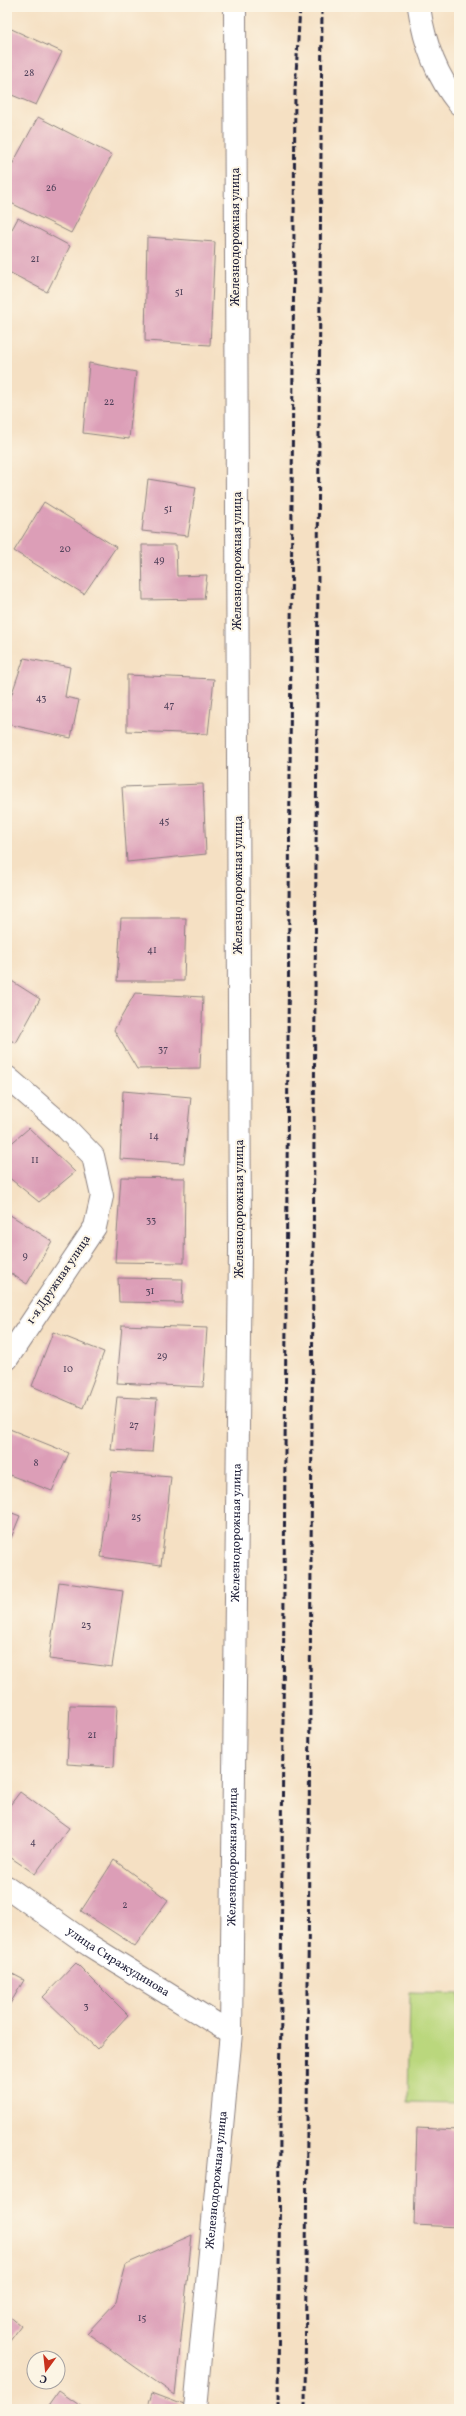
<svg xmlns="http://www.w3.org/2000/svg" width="466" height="2416" font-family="Vollkorn,serif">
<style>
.green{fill:#bad77d;stroke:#6e7c5c}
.building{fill:#dc9eb7}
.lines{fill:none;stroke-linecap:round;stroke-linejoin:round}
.minor-casing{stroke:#8c817f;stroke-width:24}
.tertiary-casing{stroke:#8c817f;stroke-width:24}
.minor{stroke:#fff;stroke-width:22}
.tertiary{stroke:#fff;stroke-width:22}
.rail{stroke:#22223b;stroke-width:3;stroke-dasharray:6 3;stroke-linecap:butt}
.labels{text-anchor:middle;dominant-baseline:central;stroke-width:4;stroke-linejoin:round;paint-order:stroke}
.number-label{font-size:10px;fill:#50415a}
.street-label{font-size:12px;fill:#22223b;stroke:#fcf5e5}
</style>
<rect width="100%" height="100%" fill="#fcf5e5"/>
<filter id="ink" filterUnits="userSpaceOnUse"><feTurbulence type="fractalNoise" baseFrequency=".025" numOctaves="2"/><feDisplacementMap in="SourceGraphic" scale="8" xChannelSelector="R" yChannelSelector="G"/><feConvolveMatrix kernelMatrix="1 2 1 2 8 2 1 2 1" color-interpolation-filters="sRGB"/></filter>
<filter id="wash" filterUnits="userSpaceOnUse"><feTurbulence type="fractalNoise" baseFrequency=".012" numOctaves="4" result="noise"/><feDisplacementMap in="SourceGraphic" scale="16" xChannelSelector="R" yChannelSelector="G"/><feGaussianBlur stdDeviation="0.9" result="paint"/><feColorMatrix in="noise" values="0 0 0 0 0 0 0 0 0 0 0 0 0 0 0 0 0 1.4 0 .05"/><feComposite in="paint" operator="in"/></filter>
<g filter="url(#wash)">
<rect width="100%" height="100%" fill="#f5e0c3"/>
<path class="green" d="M410,1993L459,1994V2103L408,2102Z"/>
<g id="blocks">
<path class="building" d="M7,27L62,52L36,105L7,93Z
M38,117L112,155L71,233L7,201V174Z
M18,218L70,246L47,292L7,271V238Z
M147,237L215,242L210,345L145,341Z
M89,363L136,372L129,439L83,433Z
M148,479L196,487L188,536L142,531Z
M44,502L116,547L84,594L14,551Z
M142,545H176L177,576L207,575L204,599L143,600Z
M24,658L70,667L65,697L79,700L71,738L7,724V708Z
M127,675L214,679L208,734L127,731Z
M203,784L206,854L127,862L122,787Z
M121,918H186L184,981H117Z
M7,978L40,999L16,1043L7,1038Z
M135,993L203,997L200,1068L137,1069L114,1030Z
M123,1091L191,1097L184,1163L120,1159Z
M29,1128L75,1172L39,1202L7,1176V1147Z
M121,1177L185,1178L184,1263L115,1262Z
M7,1213L52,1241L27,1284L7,1271Z
M118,1278L183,1279L182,1303L119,1302Z
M122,1325L207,1328L203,1387L117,1383Z
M53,1332L104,1352L83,1408L32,1386Z
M117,1397L157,1399L152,1452L111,1450Z
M7,1428L69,1453L52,1491L7,1474Z
M112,1472L171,1477L161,1565L101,1557Z
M7,1511L20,1516L7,1548Z
M59,1582L123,1591L112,1667L49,1659Z
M70,1705L117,1706L114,1767L67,1764Z
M20,1792L69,1828L35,1874L7,1855V1809Z
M114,1860L168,1900L135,1946L81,1911Z
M76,1963L128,2015L97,2049L43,1997Z
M7,1971L24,1980L7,2009Z
M417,2128L459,2130V2227L414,2225Z
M192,2235L175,2395L87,2333L116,2302L126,2264Z
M7,2314L21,2326L7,2345Z
M59,2391L85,2409H46Z
M152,2393L184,2405L183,2409H147Z"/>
</g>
</g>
<g filter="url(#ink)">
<use href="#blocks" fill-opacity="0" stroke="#8c817f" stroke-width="1"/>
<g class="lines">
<g class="minor-casing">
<g id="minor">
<path d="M419,7C424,42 437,77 459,104"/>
<path d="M7,1077L66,1128L93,1156L102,1196L95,1227L7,1359"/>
<path id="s1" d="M7,1887L89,1945L231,2033"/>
</g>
</g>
<g class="tertiary-casing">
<g id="tertiary">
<path id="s2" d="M195,2409L231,2033L240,1251L235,7"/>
</g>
</g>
<use href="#minor" class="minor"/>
<use href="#tertiary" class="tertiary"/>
<path class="rail" d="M278,2409L295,90L300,7
M305,2409L322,7"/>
</g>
</g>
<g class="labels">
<g class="number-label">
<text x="29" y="73">28</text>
<text x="51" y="188">26</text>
<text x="35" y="259">21</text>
<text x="179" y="292">51</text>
<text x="109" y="402">22</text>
<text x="168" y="509">51</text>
<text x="65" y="549">20</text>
<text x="159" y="560">49</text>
<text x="41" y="698">43</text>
<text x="169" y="705">47</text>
<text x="164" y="821">45</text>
<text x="152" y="950">41</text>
<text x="163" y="1049">37</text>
<text x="154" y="1136">14</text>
<text x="35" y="1160">11</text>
<text x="151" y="1220">33</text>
<text x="25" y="1256">9</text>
<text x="150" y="1291">31</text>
<text x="162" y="1356">29</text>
<text x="68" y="1369">10</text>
<text x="134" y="1425">27</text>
<text x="36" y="1463">8</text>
<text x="136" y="1517">25</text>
<text x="86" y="1625">23</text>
<text x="92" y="1735">21</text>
<text x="33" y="1842">4</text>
<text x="125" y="1905">2</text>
<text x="86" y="2006">3</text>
<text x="142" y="2318">15</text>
</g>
<g class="street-label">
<text transform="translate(236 237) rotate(-90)">Железнодорожная улица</text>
<text transform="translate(238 561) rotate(-90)">Железнодорожная улица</text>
<text transform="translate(239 885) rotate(-90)">Железнодорожная улица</text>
<text transform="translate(240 1209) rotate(-90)">Железнодорожная улица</text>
<text transform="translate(59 1280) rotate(-56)">1-я Дружная улица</text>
<text stroke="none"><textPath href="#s2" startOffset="878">Железнодорожная улица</textPath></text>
<text stroke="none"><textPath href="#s2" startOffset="554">Железнодорожная улица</textPath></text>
<text stroke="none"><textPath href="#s1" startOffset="134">улица Сиражудинова</textPath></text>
<text stroke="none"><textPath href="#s2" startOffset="230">Железнодорожная улица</textPath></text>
</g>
</g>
<rect width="466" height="2416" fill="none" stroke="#fcf5e5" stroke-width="24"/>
<g transform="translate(46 2370) rotate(195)"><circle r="19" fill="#fcf5e5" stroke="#a5a1a1"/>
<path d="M0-3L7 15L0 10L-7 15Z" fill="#c8321e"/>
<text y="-6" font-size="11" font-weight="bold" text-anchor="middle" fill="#22223b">С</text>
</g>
</svg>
